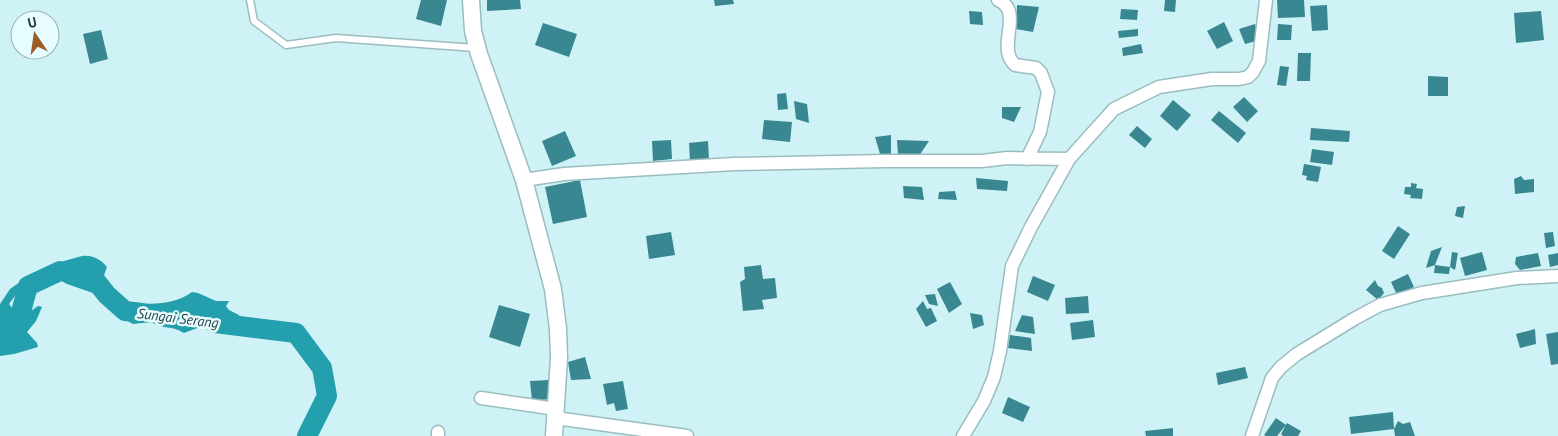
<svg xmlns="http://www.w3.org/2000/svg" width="1558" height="436" font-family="'PT Sans',sans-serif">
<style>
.water{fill:#239fad}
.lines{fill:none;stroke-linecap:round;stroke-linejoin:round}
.river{stroke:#239fad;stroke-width:20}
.building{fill:#388791}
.service-casing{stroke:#9bbdc1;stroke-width:9}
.minor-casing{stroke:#9bbdc1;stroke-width:15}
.tertiary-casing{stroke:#9bbdc1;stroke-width:19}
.service{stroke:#fff;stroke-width:6}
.minor{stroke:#fff;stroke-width:12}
.tertiary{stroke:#fff;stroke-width:16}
.labels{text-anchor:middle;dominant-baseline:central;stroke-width:5;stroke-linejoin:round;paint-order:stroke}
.water-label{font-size:14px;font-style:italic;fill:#294246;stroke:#e7fcff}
</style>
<rect width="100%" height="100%" fill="#cff2f6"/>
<path class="water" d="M82,256C93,255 100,259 107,267L104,275C108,284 114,296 123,301C127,303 134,302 139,303C157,305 177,303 192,292L198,293L216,301H229L226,306L229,310L239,315V321L246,332L236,327L240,335L212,327H200L184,333C171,325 165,330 151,322L133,324L115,314L119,302L67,284L54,277L22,286L9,304L17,314L28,313L38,306L42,307L36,321L27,332L37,343L38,347L14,354L0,356V304L10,289L23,280L40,274L64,261Z"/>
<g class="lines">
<path class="river" d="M95,280L107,295L125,311L142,313
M215,323L296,333L322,368L327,396L307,436
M0,333L15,334L28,286L60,271"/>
</g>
<path class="building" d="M421,0H447L441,26L416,19Z
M487,0H520L521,9L487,11Z
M714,0H733L734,4L715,6Z
M1165,0H1176L1175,12L1164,11Z
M1277,0H1304L1305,17L1278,18Z
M1017,5L1039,7L1033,32L1016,29Z
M1327,5L1328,30L1312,31L1310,6Z
M1121,9L1138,10L1137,20L1120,19Z
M969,11L982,12L983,25L970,24Z
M1541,11L1544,40L1516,43L1514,13Z
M1224,22L1233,41L1217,49L1207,31Z
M543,23L577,34L569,57L535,45Z
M1255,24L1260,40L1245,44L1239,29Z
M1278,24L1292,25L1291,40H1277Z
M1138,29V36L1119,38L1118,31Z
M101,30L108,59L90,64L83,34Z
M1141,44L1143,53L1123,56L1122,48Z
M1298,53H1311L1310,81H1297Z
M1280,66L1289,67L1286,86L1277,85Z
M1428,76L1448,77V96H1428Z
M786,93L788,109L778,110L777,94Z
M1244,97L1258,111L1247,122L1233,107Z
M1173,100L1191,115L1177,131L1160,116Z
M794,101L807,104L809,123L796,119Z
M1002,107H1021L1014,122L1002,118Z
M1219,111L1246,133L1238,143L1211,120Z
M764,120L792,122L790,142L762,139Z
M1137,126L1152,139L1145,148L1129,135Z
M1311,128L1350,131L1349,142L1310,140Z
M565,131L576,156L552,166L542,141Z
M891,135V155L880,154L875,137Z
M671,140L672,159L653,161L652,141Z
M897,140L929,141L919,156L898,155Z
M708,141L709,160L690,162L689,143Z
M1312,149L1334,152L1332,165L1310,162Z
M1304,164L1321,167L1318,182L1306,180L1307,176L1302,175Z
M1521,176L1524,180L1534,179V192L1515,194L1514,179Z
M976,178L1008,181L1007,191L977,189Z
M580,180L587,217L553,224L545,187Z
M1411,183L1417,184L1416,188L1423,189L1422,199L1410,198L1411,195L1404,194L1405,187H1411Z
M903,186L922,187L924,200L904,198Z
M955,191L957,200L938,199L939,192Z
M1465,206L1463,218L1455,216L1457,207Z
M1398,226L1410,234L1394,259L1382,251Z
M671,232L675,255L649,259L646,236Z
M1553,232L1555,246L1546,248L1544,233Z
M1442,247L1435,265L1450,267L1449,274L1434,273L1435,265L1426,268L1431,251Z
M1452,252L1458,253L1455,270L1450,267Z
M1482,252L1487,270L1465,276L1460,258Z
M1538,253L1541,266L1520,270L1515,264L1516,257Z
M1558,253V265L1550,267L1548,255Z
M761,265L763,279L775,278L777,298L762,300L764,309L743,311L740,282L745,279L744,267Z
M1408,274L1414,287L1397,295L1391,282Z
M1033,276L1055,285L1048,301L1027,292Z
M1375,280L1378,286L1382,288L1384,293L1378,300L1366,290Z
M950,282L962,304L949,313L937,289Z
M935,294L938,306L929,304L925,295Z
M1088,296L1089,313L1066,314L1065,298Z
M923,301L927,309L931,308L937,321L926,327L916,309Z
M499,305L530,314L520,347L489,337Z
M970,313L982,315L984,325L973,329Z
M1022,315L1033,317L1035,334L1015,331Z
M1093,320L1095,337L1072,340L1070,323Z
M1535,329L1536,344L1520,348L1516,334Z
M1558,332V364L1551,365L1546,334Z
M1010,335L1031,338L1032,351L1008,348Z
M585,357L591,379L571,380L568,362Z
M1245,367L1248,378L1218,385L1216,373Z
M549,380L550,399L532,401L530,381Z
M623,381L628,409L616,411L614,403L607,405L603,384Z
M1008,397L1030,407L1023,422L1002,413Z
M1393,412L1394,429L1351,434L1349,417Z
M1276,418L1286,425L1277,436H1266L1264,435Z
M1398,421L1403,424L1410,422L1415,436H1395L1394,429Z
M1287,423L1301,431L1298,436H1283L1281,434Z
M1173,428V436H1146L1145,431Z"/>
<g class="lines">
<g class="service-casing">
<path id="service" d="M250,0L254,21L286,45L336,38L476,48"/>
</g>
<g class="minor-casing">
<path id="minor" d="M998,0C1022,10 1001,40 1010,58C1011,61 1013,62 1015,65L1036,68L1041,73L1048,92L1040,132L1027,159
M1069,159L1114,109L1159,87L1212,79H1239L1248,77L1253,72L1259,61L1266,0
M524,180L564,174L734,164L885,161H982L1007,158L1069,159L1031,227L1012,266L1000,351L994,377L984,401L963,436
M481,398L556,409
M555,418L687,436
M438,436V432
M1252,436L1272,378L1281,367L1297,354L1354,319L1380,305L1422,293L1517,278L1558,276"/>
</g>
<g class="tertiary-casing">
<path id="tertiary" d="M471,0L473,31L479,54L524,180L553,289L558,329L559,358L554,436"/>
</g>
<use href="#service" class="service"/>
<use href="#minor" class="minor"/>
<use href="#tertiary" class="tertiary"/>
</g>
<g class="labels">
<g class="water-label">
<text transform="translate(178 318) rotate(7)">Sungai Serang</text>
</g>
</g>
<g transform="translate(35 35) rotate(347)"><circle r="24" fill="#e7fcff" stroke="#9caeb0"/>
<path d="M0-4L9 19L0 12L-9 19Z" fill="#9c5c27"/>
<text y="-8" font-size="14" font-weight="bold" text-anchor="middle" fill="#2b383a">U</text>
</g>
</svg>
